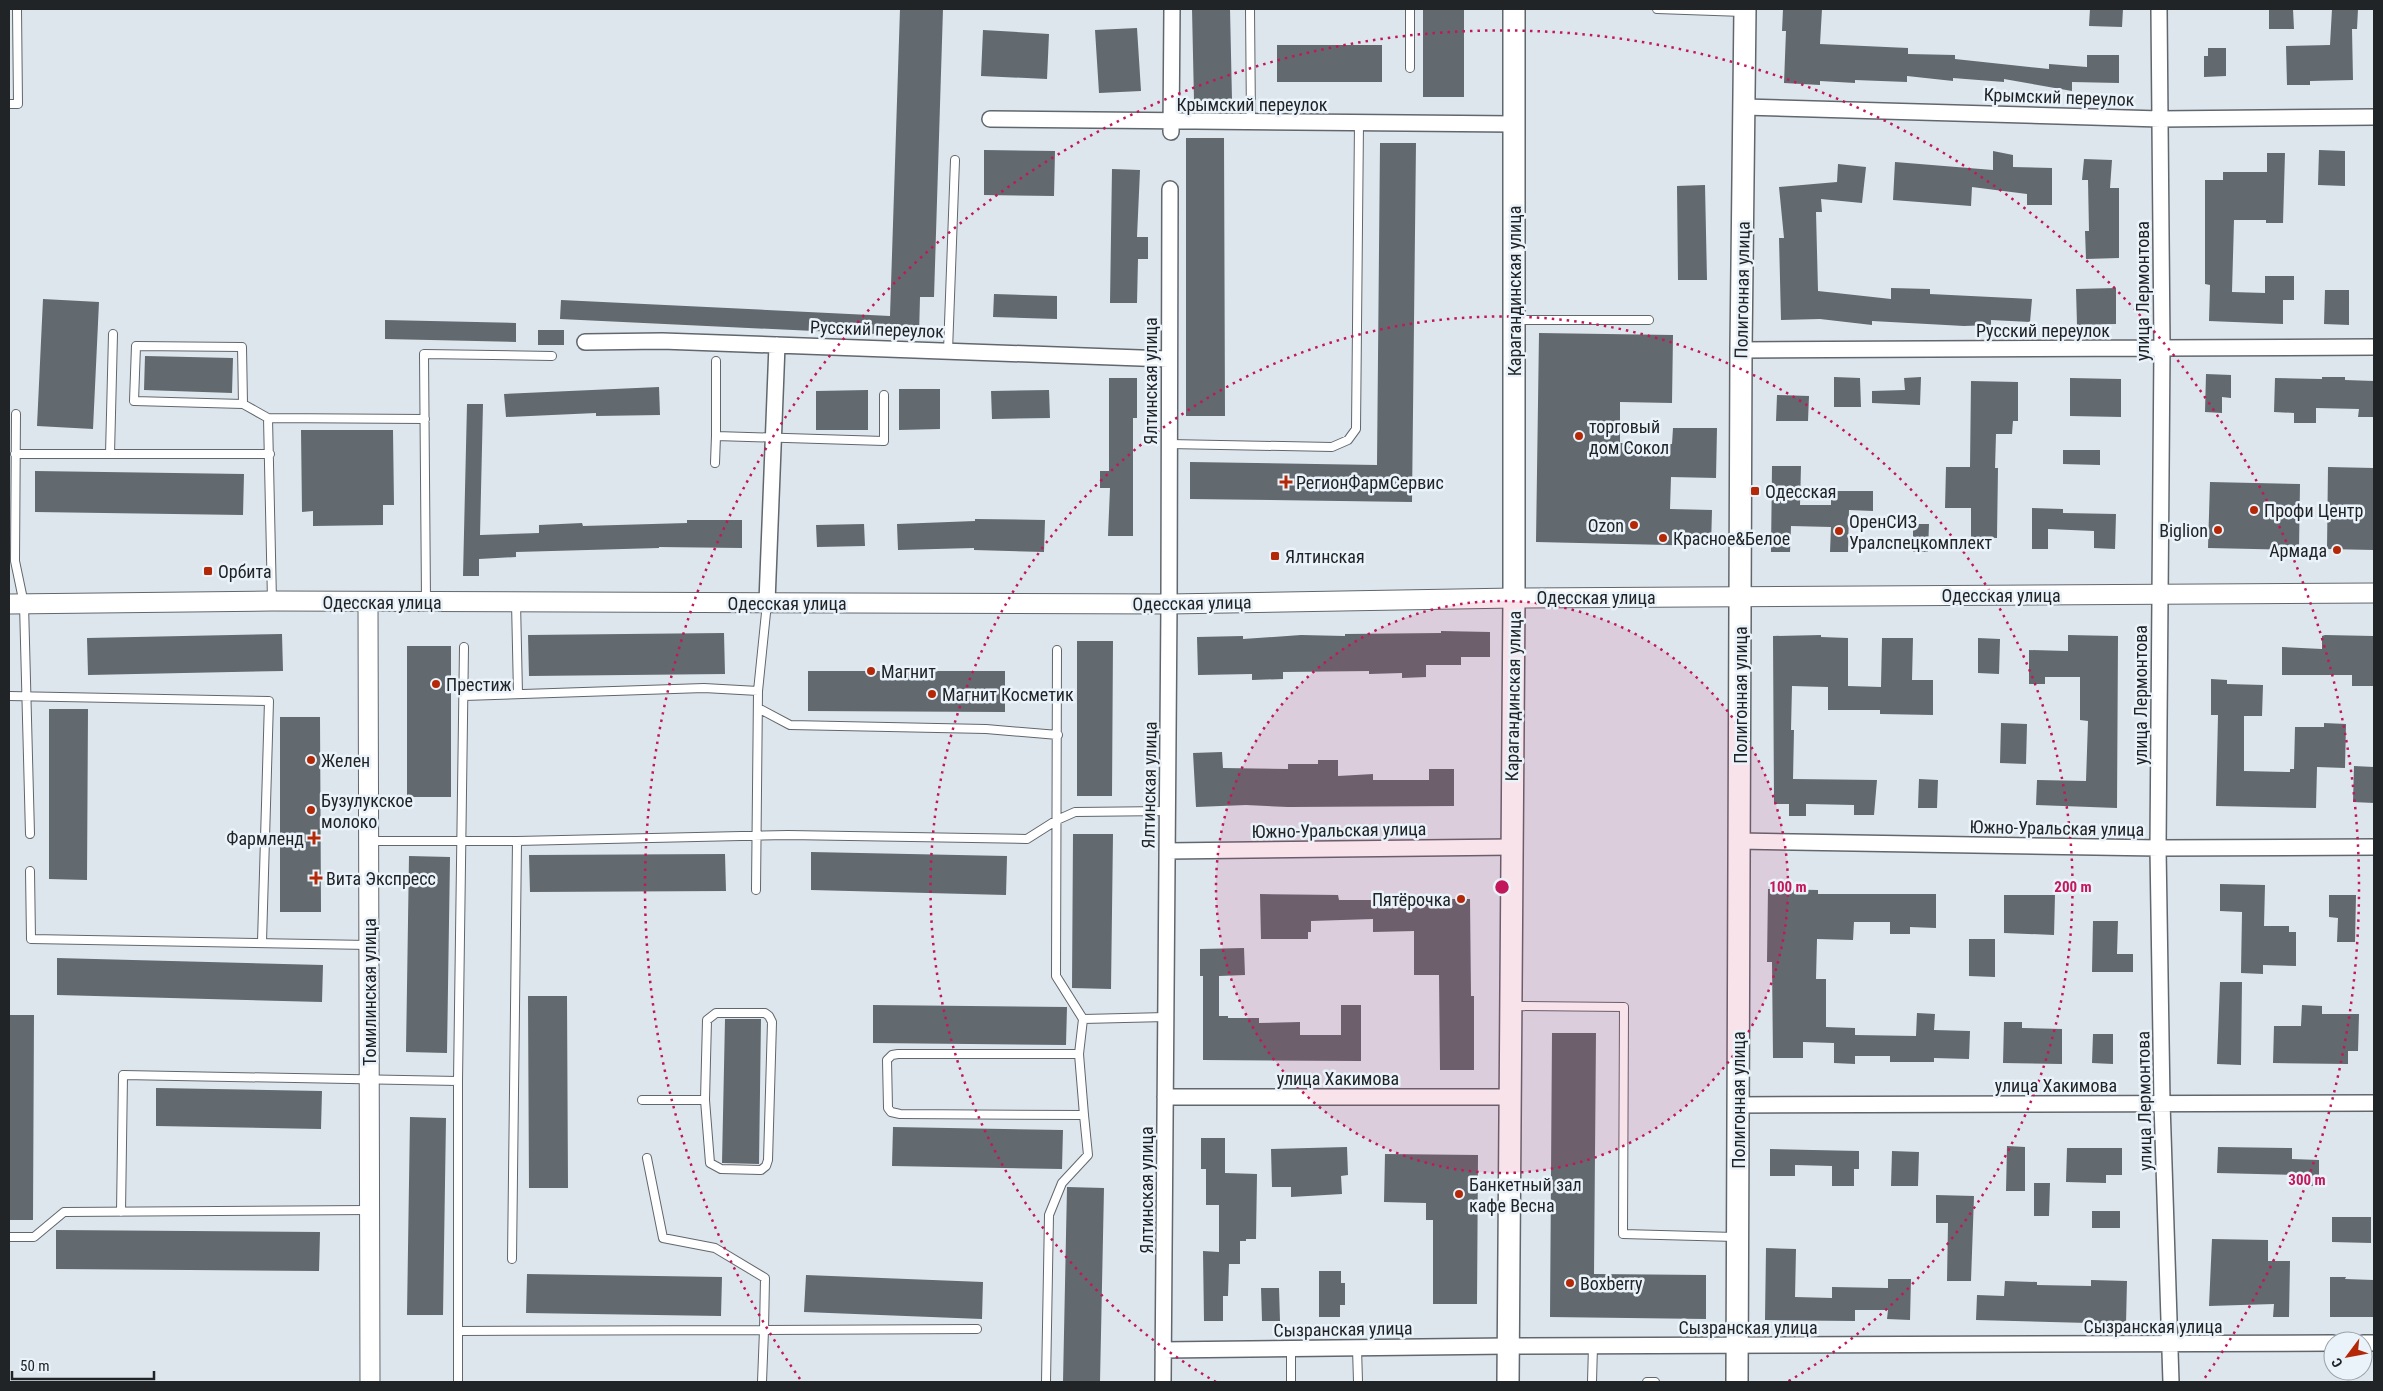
<svg xmlns="http://www.w3.org/2000/svg" width="2383" height="1391" font-family="'Roboto Condensed',sans-serif">
<style>
.building{fill:#62696f}
.lines{fill:none;stroke-linecap:round;stroke-linejoin:round}
.service-casing{stroke:#60676d;stroke-width:10}
.minor-casing{stroke:#60676d;stroke-width:18}
.tertiary-casing{stroke:#60676d;stroke-width:21}
.secondary-casing{stroke:#60676d;stroke-width:24}
.service{stroke:#fff;stroke-width:8}
.minor{stroke:#fff;stroke-width:15}
.tertiary{stroke:#fff;stroke-width:19}
.secondary{stroke:#fff;stroke-width:21}
.ring{fill:none;stroke:#c2185b;stroke-width:2.5;stroke-dasharray:2.5 5}
.poi-dot{fill:#b42808;stroke:#ebf3fa;stroke-width:2}
.labels{text-anchor:middle;dominant-baseline:central;stroke-width:5;stroke-linejoin:round;paint-order:stroke}
.street-label{font-size:18px;fill:#212427;stroke:#ebf3fa}
.poi-label{font-size:18px;fill:#212427;stroke:#ebf3fa;text-anchor:start}
.centre{fill:#c2185b;stroke:#ebf3fa;stroke-width:2.5}
.ring-label{font-size:15px;text-anchor:middle;font-weight:bold;fill:#c2185b;stroke:#ebf3fa;stroke-width:5;stroke-linejoin:round;paint-order:stroke}
</style>
<rect width="100%" height="100%" fill="#dee6ed"/>
<path class="building" d="M900,9H943L934,297H920L919,336L560,319L561,300L890,316Z
M1192,9H1230L1232,100L1194,101Z
M1423,9H1464V97H1423Z
M1783,9H1822L1820,44L1908,48V54L1955,55V59L2049,69V64L2087,67V55H2119V83L2072,82V91L2004,79V82L1953,78V81L1907,76V82L1855,80V83L1820,81V85L1784,83L1786,31H1782Z
M2090,9H2123L2122,27L2089,26Z
M2269,9H2293L2294,29H2269Z
M2332,9H2358L2357,29H2352L2353,80L2310,81V85H2287L2286,46L2330,45Z
M1137,28L1141,91L1099,93L1095,30Z
M983,30L1049,34L1047,79L981,76Z
M1277,45H1382V82H1277Z
M2208,48H2226V76L2204,77V56H2208Z
M1186,138H1224L1225,416H1186Z
M1380,143H1416L1412,502L1190,499V462L1377,465Z
M984,150L1055,151L1054,196L984,195Z
M2319,150L2345,151V186L2318,185Z
M1993,151L2013,155V167L2052,168V205H2027V194L1972,187L1971,206L1893,200L1895,162L1993,170Z
M2267,153H2285L2283,223H2266V220H2234L2232,292L2265,293V276H2294V300H2283V324L2209,321L2210,285L2205,284V180H2223V172H2267Z
M2084,159L2112,160L2110,188H2119V258L2086,259L2085,231H2089L2088,180H2082Z
M1838,164L1866,167L1862,203L1821,199L1822,212H1816L1818,291L1891,299V288L1930,289V294L2032,299L2030,322L1991,320V325L1964,326L1872,321V325L1820,319L1781,320L1779,238H1784L1779,187L1837,182Z
M1112,169L1140,170L1137,237H1148V259H1138L1137,303H1110Z
M1705,185L1707,280H1678L1677,186Z
M2116,288V324L2077,325L2076,289Z
M2325,290H2349V325L2324,324Z
M994,294L1057,296V319L993,317Z
M43,299L99,302L93,429L37,426Z
M385,320L516,323V342L385,339Z
M538,330H564V345H538Z
M1539,333L1673,335L1672,403L1620,402V443L1672,444L1673,428H1717L1716,478L1671,477L1670,509L1712,510L1711,546L1536,542Z
M145,356L233,358L232,393L144,390Z
M2206,374L2231,375V398L2222,397V413L2205,412Z
M1834,377L1860,378L1861,407H1834Z
M1921,377L1920,405L1872,403V391L1905,390L1904,378Z
M2322,377H2345V380L2374,381V417H2358L2359,409L2316,408V423H2294V413L2274,412L2275,378L2322,379Z
M1109,378H1137V418H1133V536H1108L1110,488H1100V471H1109Z
M2070,378L2121,379V417L2070,416Z
M1971,381L2018,382V421H2013L2012,434H1996L1995,468H1998L1997,538L1971,537V508H1945L1946,467H1970Z
M659,387L660,415L596,416V413L506,417L504,394Z
M899,389H940V429L899,430Z
M868,390V430H816V391Z
M1049,390L1050,418L992,419L991,391Z
M1777,395L1809,396L1808,421H1776Z
M467,404H483L480,535L539,533V525L582,523L583,526L687,523V520H742V548L659,547V548L516,552V557L479,559V576H463Z
M301,430H393L394,505H383V525L313,526V511L302,512Z
M2063,450H2100V465L2063,464Z
M1772,466H1801L1800,505H1831V491H1873V511L1849,510L1848,552H1830L1831,527L1791,526L1790,552H1771Z
M2328,467L2374,468V550L2327,549Z
M35,471L244,474L243,515L35,512Z
M2210,482L2300,484L2299,550L2208,548Z
M2032,508L2063,509V513L2116,514L2115,549L2094,548V531L2048,529V549H2032Z
M975,519L1045,520L1044,552L974,550V548L898,550L897,524L975,521Z
M864,524L865,546L817,547L816,525Z
M1913,524H1929L1928,552H1913Z
M1441,631L1490,632V657H1461V665H1426V677L1402,678V673L1369,674V671L1283,672V679L1252,680V674L1198,675L1197,637L1243,636V639L1301,635L1345,636V634L1441,633Z
M724,633L725,674L529,676L528,635Z
M282,634L283,671L88,675L87,638Z
M1821,635V637L1848,638V686L1881,687L1882,638H1913L1912,680H1933V715L1880,714V710H1828V687L1792,686L1791,730H1794L1793,779L1877,780L1874,815H1854V805L1806,804V816H1789V804H1774L1773,636Z
M2068,635L2118,636L2117,808L2036,805L2037,780L2086,781L2088,721L2080,720V677H2045V684H2029V650L2068,651Z
M2325,635L2373,636L2374,686H2352V675H2282V647L2322,649V636Z
M1978,638L2000,639L1999,674L1978,673Z
M1077,641H1113L1112,796H1077Z
M407,646H451V797H407Z
M808,671H1005V712L808,711Z
M2211,679L2227,680V684L2263,685L2262,716H2244V771L2290,772V769H2294L2295,727H2324V723L2346,724L2345,768L2317,767L2316,808L2216,806L2218,715H2211Z
M49,709H88L87,880L49,879Z
M280,717H320L321,912H280Z
M2001,723L2027,724L2026,764L2000,763Z
M1222,752L1223,768L1288,769V764H1318V760H1338V776L1373,774V780H1429V769H1454V806L1288,807L1246,805L1196,807L1193,753Z
M2354,766L2374,767V803L2353,802Z
M1919,779L1938,780L1937,808H1918Z
M1073,834H1113L1111,989L1072,988Z
M811,852L1007,856L1006,895L811,890Z
M725,854L726,891L530,892L529,855Z
M409,856L450,857L447,1053L406,1052Z
M2220,884L2265,885L2264,926H2289V932H2296V966L2263,965V974L2241,973L2242,912L2220,911Z
M1768,889L1818,890V894H1936V928L1910,927V934H1890V922H1854L1853,940L1817,939L1816,979H1826V1027L1855,1028V1035L1916,1036L1917,1013L1935,1014L1934,1030L1970,1031L1969,1059L1934,1058V1062H1890V1056H1855V1064L1834,1063V1043L1803,1042V1058H1773L1772,962H1767Z
M1260,894L1338,895L1339,900H1373L1372,894H1397V899H1470L1471,996H1474V1070H1440L1439,975H1414V931L1373,932V919L1311,921V932H1308V939H1261Z
M2004,895H2055L2054,935L2004,933Z
M2329,895H2356L2355,942H2337L2338,918L2329,917Z
M2093,921H2118L2117,954H2133V972H2092Z
M1969,939H1995V977L1969,976Z
M1244,948L1245,975L1219,976V1016H1228V1018H1259V1023L1300,1022V1035H1341V1005H1361V1061L1203,1060V976H1200V949Z
M57,958L323,965L322,1002L57,995Z
M2220,982H2242L2241,1065L2217,1064Z
M528,996H567L568,1188H529Z
M873,1005L1067,1007L1066,1045L873,1043Z
M2302,1005L2322,1006V1014H2359L2358,1051H2348V1064L2273,1063L2274,1026H2301Z
M9,1015H34L33,1220H9Z
M725,1019H761L759,1164L722,1163Z
M2004,1022H2022V1028L2062,1029V1064L2003,1063Z
M1552,1033H1596L1594,1274L1706,1275V1319L1550,1317Z
M2093,1034H2113V1064L2092,1063Z
M156,1088L322,1091L321,1129L156,1126Z
M410,1117L446,1118L443,1315H407Z
M893,1127L1063,1130L1062,1169L892,1166Z
M1201,1138H1225V1173L1257,1174L1256,1239H1246V1241H1240V1264H1229L1228,1296H1223V1321H1204L1203,1251L1219,1252V1205H1206V1169H1201Z
M2007,1146L2025,1147V1191H2006Z
M1347,1147L1348,1175L1341,1176L1342,1194L1291,1197V1187H1272L1271,1149Z
M2218,1147L2292,1148V1159L2319,1160V1186H2300V1175L2217,1173Z
M2067,1148H2122V1175H2106V1183L2066,1182Z
M1770,1149L1859,1151V1169H1854V1186H1832V1166L1795,1165V1176H1770Z
M1892,1151L1919,1152L1918,1186H1891Z
M1385,1154L1478,1155L1477,1304H1433V1220H1426V1203L1384,1202Z
M2034,1183H2050L2049,1216H2034Z
M1067,1187L1104,1188L1100,1382H1063Z
M1936,1195L1974,1196L1971,1281H1947L1948,1223H1936Z
M2092,1211H2120V1228H2092Z
M2332,1217H2371V1243L2332,1242Z
M56,1230L320,1232L319,1271L56,1269Z
M2212,1239L2268,1240V1261H2290L2289,1317H2273L2274,1304L2209,1306Z
M1766,1248L1796,1249L1795,1297L1832,1298V1287L1888,1288V1279H1911L1910,1320L1887,1319L1888,1310H1855V1321L1765,1320Z
M1319,1271H1341V1283H1345V1305H1340V1317H1319Z
M527,1274L722,1277L721,1316L526,1313Z
M806,1275L983,1282L982,1319L804,1312Z
M2330,1277H2346L2345,1279L2374,1280V1317H2330Z
M2091,1280L2127,1281L2126,1324L1976,1320L1977,1295L2004,1296L2005,1281L2037,1282V1285L2091,1286Z
M1261,1288H1279L1280,1321H1262Z"/>
<g class="lines">
<g class="service-casing">
<path id="service" d="M1250,9L1251,122
M1410,9V68
M1657,9L1743,12
M9,104H18L17,9
M1516,320H1649
M948,351L955,160
M716,361V436L884,441V395
M243,404L242,347L136,346L134,401L243,404L268,418
M16,414L15,561L24,604L30,834
M1169,444L1332,447L1348,440L1356,429L1359,123
M15,454H270
M110,454L113,334
M715,463L716,436
M426,600L424,354L552,356
M272,601L268,418L425,419
M516,602L518,694
M1057,650L1056,976L1083,1019L1079,1054
M9,696L269,701L262,942
M464,696L704,688L758,691
M758,708L790,725L986,729L1058,735
M369,841H517L788,835L1027,839L1057,820L1075,812L1168,811
M30,871L31,939L369,945
M756,890L758,691L767,603
M1512,1006L1624,1007L1623,1234L1735,1237
M1083,1019L1166,1017
M642,1100H705L707,1020L716,1013H765L769,1016L772,1022L768,1160L766,1166L761,1170L721,1169L710,1163L705,1100
M647,1158L663,1238L715,1248L765,1278L764,1330L977,1329
M121,1212L123,1075L458,1081
M9,1237H34L64,1212L369,1210
M512,1259L517,841
M458,1331L764,1330L762,1382
M1357,1348L1358,1382
M1291,1349V1382
M458,1382V1081L464,647
M1046,1382L1049,1215L1062,1183L1088,1155L1084,1115L900,1114L891,1112L888,1108L887,1060L892,1055L898,1054H1079L1084,1115
M1592,1382L1593,1346
M1647,1382H1655"/>
</g>
<g class="minor-casing">
<path id="minor" d="M2159,9L2162,347L2158,848L2162,1103L2171,1382
M1744,107L2160,119L2374,117
M990,119L1514,124
M1171,132L1172,9
M585,342L662,341L1168,359
M1741,350L2374,347
M767,602L777,345
M1739,841L2158,848L2374,847
M1167,851L1512,847
M1165,1097H1510
M1737,1105L2374,1103
M2363,1343H2374
M1163,1350L1508,1346L2333,1343
M1163,1382L1169,604L1170,189"/>
</g>
<g class="tertiary-casing">
<path id="tertiary" d="M368,602L370,1382
M9,604L272,601L1169,604L1514,598L2374,593"/>
</g>
<g class="secondary-casing">
<path id="secondary" d="M1508,1382L1514,598V9
M1737,1382L1741,350L1745,9"/>
</g>
<use href="#service" class="service"/>
<use href="#minor" class="minor"/>
<use href="#tertiary" class="tertiary"/>
<use href="#secondary" class="secondary"/>
</g>
<circle cx="1502" cy="887" r="286" fill="#c2185b" fill-opacity=".12"/>
<g class="ring">
<circle cx="1502" cy="887" r="286"/>
<path d="M1216 1382A571 571 0 1 1 1787 1382"/>
<path d="M800 1379A857 857 0 1 1 2204 1379"/>
</g>
<g class="poi-dot">
<circle cx="1579" cy="436" r="5"/>
<path d="M1283.5 474.5h5v5h5v5h-5v5h-5v-5h-5v-5h5z"/>
<rect x="1750" y="486" width="10" height="10" rx="2.5"/>
<circle cx="2254" cy="510" r="5"/>
<circle cx="1634" cy="525" r="5"/>
<circle cx="2218" cy="530" r="5"/>
<circle cx="1839" cy="531" r="5"/>
<circle cx="1663" cy="538" r="5"/>
<circle cx="2337" cy="550" r="5"/>
<rect x="1270" y="551" width="10" height="10" rx="2.5"/>
<rect x="203" y="566" width="10" height="10" rx="2.5"/>
<circle cx="871" cy="671" r="5"/>
<circle cx="436" cy="684" r="5"/>
<circle cx="932" cy="694" r="5"/>
<circle cx="311" cy="760" r="5"/>
<circle cx="311" cy="810" r="5"/>
<path d="M311.5 830.5h5v5h5v5h-5v5h-5v-5h-5v-5h5z"/>
<path d="M313.5 870.5h5v5h5v5h-5v5h-5v-5h-5v-5h5z"/>
<circle cx="1461" cy="899" r="5"/>
<circle cx="1459" cy="1194" r="5"/>
<circle cx="1570" cy="1283" r="5"/>
</g>
<g class="labels">
<g class="street-label">
<text transform="translate(2059 97) rotate(2)">Крымский переулок</text>
<text x="1252" y="104">Крымский переулок</text>
<text transform="translate(1742 290) rotate(-89)">Полигонная улица</text>
<text transform="translate(1514 291) rotate(-90)">Карагандинская улица</text>
<text transform="translate(2142 291) rotate(-90)">улица Лермонтова</text>
<text transform="translate(877 329) rotate(2)">Русский переулок</text>
<text x="2043" y="330">Русский переулок</text>
<text transform="translate(1150 381) rotate(-90)">Ялтинская улица</text>
<text x="2001" y="595">Одесская улица</text>
<text x="1596" y="597">Одесская улица</text>
<text x="382" y="602">Одесская улица</text>
<text x="787" y="603">Одесская улица</text>
<text transform="translate(1192 603) rotate(-1)">Одесская улица</text>
<text transform="translate(1740 695) rotate(-90)">Полигонная улица</text>
<text transform="translate(2140 695) rotate(-90)">улица Лермонтова</text>
<text transform="translate(1513 696) rotate(-89)">Карагандинская улица</text>
<text transform="translate(1149 785) rotate(-89)">Ялтинская улица</text>
<text transform="translate(2057 828) rotate(1)">Южно-Уральская улица</text>
<text transform="translate(1339 830) rotate(-1)">Южно-Уральская улица</text>
<text transform="translate(369 992) rotate(-90)">Томилинская улица</text>
<text x="1338" y="1078">улица Хакимова</text>
<text x="2056" y="1085">улица Хакимова</text>
<text transform="translate(1738 1100) rotate(-90)">Полигонная улица</text>
<text transform="translate(2144 1101) rotate(-91)">улица Лермонтова</text>
<text transform="translate(1146 1190) rotate(-90)">Ялтинская улица</text>
<text x="2153" y="1326">Сызранская улица</text>
<text x="1748" y="1327">Сызранская улица</text>
<text transform="translate(1343 1329) rotate(-1)">Сызранская улица</text>
</g>
<g class="poi-label">
<text x="1589" y="426">торговый<tspan x="1589" dy="21">дом Сокол</tspan></text>
<text x="1296" y="482">РегионФармСервис</text>
<text x="1765" y="491">Одесская</text>
<text x="2264" y="510">Профи Центр</text>
<text x="1849" y="521">ОренСИЗ<tspan x="1849" dy="21">Уралспецкомплект</tspan></text>
<text x="1624" y="525" text-anchor="end">Ozon</text>
<text x="2208" y="530" text-anchor="end">Biglion</text>
<text x="1673" y="538">Красное&amp;Белое</text>
<text x="2327" y="550" text-anchor="end">Армада</text>
<text x="1285" y="556">Ялтинская</text>
<text x="218" y="571">Орбита</text>
<text x="881" y="671">Магнит</text>
<text x="446" y="684">Престиж</text>
<text x="942" y="694">Магнит Косметик</text>
<text x="321" y="760">Желен</text>
<text x="321" y="800">Бузулукское<tspan x="321" dy="21">молоко</tspan></text>
<text x="304" y="838" text-anchor="end">Фармленд</text>
<text x="326" y="878">Вита Экспресс</text>
<text x="1451" y="899" text-anchor="end">Пятёрочка</text>
<text x="1469" y="1184">Банкетный зал<tspan x="1469" dy="21">кафе Весна</tspan></text>
<text x="1580" y="1283">Boxberry</text>
</g>
</g>
<circle cx="1502" cy="887" r="8" class="centre"/>
<g class="ring-label">
<text x="1788" y="892">100 m</text>
<text x="2073" y="892">200 m</text>
<text x="2307" y="1185">300 m</text>
</g>
<rect width="2383" height="1391" fill="none" stroke="#212427" stroke-width="20"/>
<g transform="translate(2348 1356) rotate(238)"><circle r="24" fill="#ebf3fa" stroke="#9aa0a6"/>
<path d="M0-4L9 19L0 12L-9 19Z" fill="#b42808"/>
<text y="-8" font-size="14" font-weight="bold" text-anchor="middle" fill="#212427">С</text>
</g>
<path d="M12 1371v8h142v-8" fill="none" stroke="#212427" stroke-width="2.5"/>
<text x="20" y="1371" font-size="15" fill="#212427" stroke="#ebf3fa" stroke-width="4" paint-order="stroke">50 m</text>
</svg>
